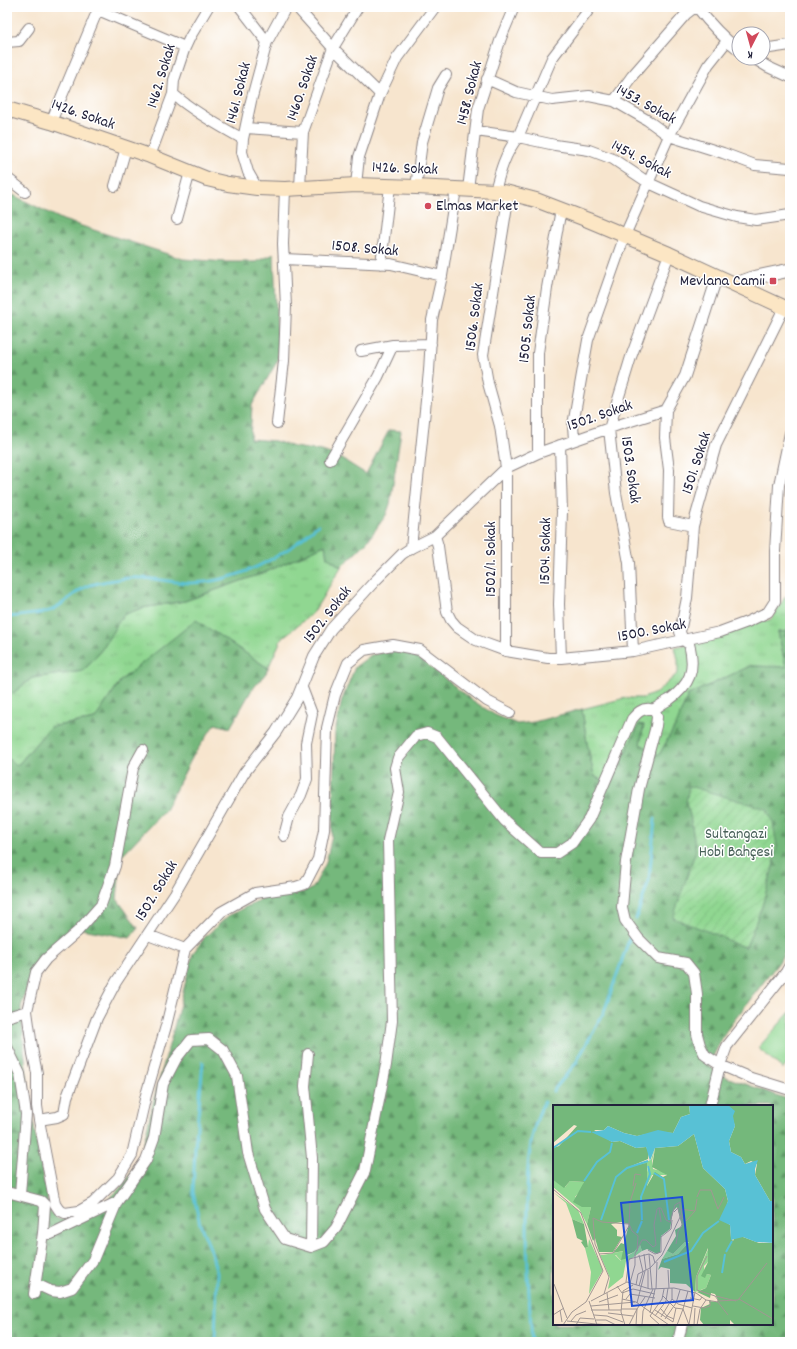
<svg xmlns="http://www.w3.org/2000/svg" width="797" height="1349" font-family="Dekko,sans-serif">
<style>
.grass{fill:url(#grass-tufts);stroke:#597c66}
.forest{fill:url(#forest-firs);stroke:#4b6d5b;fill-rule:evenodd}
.garden{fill:url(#garden-furrows);stroke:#597c66}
.pitch{fill:#90d791;stroke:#597c66}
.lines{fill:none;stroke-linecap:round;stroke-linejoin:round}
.stream{stroke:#58c1d5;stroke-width:3}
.minor-casing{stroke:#8c8484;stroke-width:12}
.tertiary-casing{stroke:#8c8484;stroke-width:15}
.secondary-casing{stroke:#8c8484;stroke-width:16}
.minor{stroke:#fff;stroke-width:10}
.tertiary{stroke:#fff;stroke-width:13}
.secondary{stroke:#fce6c4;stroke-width:14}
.poi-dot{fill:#d1495b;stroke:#fff;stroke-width:1.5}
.labels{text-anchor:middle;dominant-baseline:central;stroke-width:3;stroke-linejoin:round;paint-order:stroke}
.street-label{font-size:16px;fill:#22223b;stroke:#fff}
.poi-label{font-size:16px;fill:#22223b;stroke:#fff;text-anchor:start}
.park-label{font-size:16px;fill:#486159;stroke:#fff}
.inset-river{fill:none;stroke:#58c1d5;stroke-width:2}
.inset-road{fill:none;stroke:#a29793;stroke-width:1}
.view{fill:#1d4ed8;fill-opacity:0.15;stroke:#1d4ed8;stroke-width:2}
.inset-edge{fill:none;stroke:#22223b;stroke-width:2}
</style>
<defs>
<pattern id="grass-tufts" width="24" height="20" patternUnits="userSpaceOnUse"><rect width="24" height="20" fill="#90d791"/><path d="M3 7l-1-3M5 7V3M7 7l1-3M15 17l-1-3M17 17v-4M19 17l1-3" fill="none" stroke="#7cb87e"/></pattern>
<pattern id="forest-firs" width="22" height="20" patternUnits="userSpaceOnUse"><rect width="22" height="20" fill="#74b87b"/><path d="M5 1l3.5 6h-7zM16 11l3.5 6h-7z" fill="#5f9566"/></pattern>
<pattern id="garden-furrows" width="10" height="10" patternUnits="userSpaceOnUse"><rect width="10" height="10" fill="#90d791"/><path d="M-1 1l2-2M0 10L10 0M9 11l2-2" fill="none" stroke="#7cb87e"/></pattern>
</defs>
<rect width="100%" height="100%" fill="#fff"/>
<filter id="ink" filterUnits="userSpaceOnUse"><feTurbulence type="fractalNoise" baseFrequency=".025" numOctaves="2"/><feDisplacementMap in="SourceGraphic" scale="8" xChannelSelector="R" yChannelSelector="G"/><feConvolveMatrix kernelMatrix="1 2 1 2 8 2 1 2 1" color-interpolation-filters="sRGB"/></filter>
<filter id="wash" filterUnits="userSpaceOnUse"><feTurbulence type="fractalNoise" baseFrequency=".012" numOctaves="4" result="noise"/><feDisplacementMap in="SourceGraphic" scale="16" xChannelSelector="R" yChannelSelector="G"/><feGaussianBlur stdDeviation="0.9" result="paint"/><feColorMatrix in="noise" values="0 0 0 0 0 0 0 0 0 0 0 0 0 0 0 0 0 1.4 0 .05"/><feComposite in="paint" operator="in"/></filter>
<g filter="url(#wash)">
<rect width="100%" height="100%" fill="#f7e5ce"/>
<path class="grass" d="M325,545L327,557L341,567L313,613L282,638L268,668L196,621L121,680L95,719L50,727L17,766L7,758V698L32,678L83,671L102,649L122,615L142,608L185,601L266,572Z
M785,597H790V631L778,632L786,667L750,666L688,695L677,723L659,755L640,744L644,725H639L610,785L594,776L587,743L582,709L625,698H643L656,693L678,673V660L675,647L689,644L761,621L770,620L775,614Z"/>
<path class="forest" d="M7,192L63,220L183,259L227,262H256L274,254L278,360L252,405L250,439L275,441L294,447L322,451L339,457L366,474L389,430L401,431L390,504L386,515L366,543L341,567L327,557L325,545L266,572L185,601L142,608L123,615L102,649L83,671L32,678L7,698Z
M196,620L268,668L266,673L251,691L230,728L215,724L193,756L165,810L121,856L117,899L138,928L130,938L77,928L33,968L21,1007L26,1070L33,1122L49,1210L57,1219L69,1220L101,1207L125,1183L140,1159L154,1099L173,1031L193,953L205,937L228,916L263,898L304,892L313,888L326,863L332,835L335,732L342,700L355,667L371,655L401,649L426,663L469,698L495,715L517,724L534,722L582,709L587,743L594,776L610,785L639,724L644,725L640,744L659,755L677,723L688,695L750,666L786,667L778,632L790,631V889L787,896L790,898V941L779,962L726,1031L708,1066L726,1077L790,1100V1342H7V758L17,766L50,727L95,719L121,680ZM686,803L774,863L762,906L746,947L735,944L720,936L674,918L696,850L690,815ZM554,1106H772V1324H554Z"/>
<path class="garden" d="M689,786L767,809L773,823L777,846L774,863L762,906L746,947L735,944L720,936L673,918L696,850L690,815L686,803Z"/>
<path class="pitch" d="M790,1012V1061L783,1069L758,1048Z"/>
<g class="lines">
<path class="stream" d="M7,617C18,616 43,614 52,610C65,604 77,589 90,585C102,582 117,579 129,578C149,576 170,583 190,583C238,582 284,557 318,525
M636,919L649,880L655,819
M203,1062L195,1148L193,1192L200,1224L210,1248L217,1273L215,1342
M553,1091L576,1063L604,1012L630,937
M532,1342C529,1301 527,1260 527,1219C527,1180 526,1138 544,1102"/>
</g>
</g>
<g filter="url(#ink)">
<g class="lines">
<g class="minor-casing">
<path id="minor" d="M240,7L267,42
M299,7L300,11L333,48L380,94
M697,7C710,24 722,37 739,50
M98,10L185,47
M7,42L19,41L29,28
M763,49L790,45
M753,58L768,67L790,77
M487,79L516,92L552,100L589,96L614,101L647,120L669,136L723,153L755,165L790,168
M173,94C194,112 219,126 243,139
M614,101L632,76L686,14L695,7
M51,122L99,7
M246,128L303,132
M476,131L518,137L555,145L589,150L613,159L649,183L699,206L737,217L756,220L790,215
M150,156L173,94L174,80L184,50L190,37L208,7
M7,178L25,192
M356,185L359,157L380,94L397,58L435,7
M115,186L126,148
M300,187L303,132L333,48L358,7
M416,187L422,142L438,88L446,75
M257,188L248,172L242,152L243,139L251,101L267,42L286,7
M468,189L478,109L501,38L514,7
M495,191C500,172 505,153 518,137L552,58L591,7
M177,219L190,172
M284,259L391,264L442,276
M381,264L390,186
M361,351L393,345L431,344
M666,410L665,438L669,470L668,517L669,521L693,526
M277,423L284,361L286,306L283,244L285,189
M574,440L573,425L588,340L625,235L669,136L708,65L727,41
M560,445L562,512L559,604L561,658
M538,453V353L547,288L561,209
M330,460L378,377L393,345
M435,536L438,546L447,612L451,620L457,627L476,640L484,643L506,651L548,658H561L633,651L683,640L720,632L747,622L768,612L775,601V551L779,485L790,433
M411,548L429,371L432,320L442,276L456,189
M506,651V468L500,426L488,383L483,355L509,193
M633,651L629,563L616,493L609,429L631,357L669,254
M655,709L657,717L656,726L639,789L626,862L622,907L625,920L638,938L658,958L686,963L694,973L697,994V1034L700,1045L705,1055L720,1065L751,1078L790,1090
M143,750L133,768L115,866L101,905L77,932L46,959L36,972L27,1011L33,1054L37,1073V1106L39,1120L55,1204L59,1210L65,1213L79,1211L93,1203L118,1178L132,1155L146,1095L166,1026L185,949L221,912L255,893L296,887L305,884L318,859L324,830L327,728L335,695L348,663L364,650L393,645L420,650L487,701L510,713
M284,836L289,817L301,795L307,779L306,743L312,714L302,688
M148,935L185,949
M7,1017L27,1011
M7,1047L20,1074L26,1114L20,1195
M308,1054L305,1086L312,1158L311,1247
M710,1106L720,1065L727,1046L786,972L790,965
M39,1120L57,1117L64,1114L67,1097L97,1018L116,982L175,893L244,773L276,732L297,698L314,656L331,629L374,582L402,554L411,548L435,536L506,468L538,453L618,425L666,410L685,376L717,277
M7,1192L41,1201L45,1205L43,1233L34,1294
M43,1233L51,1234L117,1202
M36,1284L51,1291L60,1292L72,1288L93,1260L117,1202L146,1160L154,1138L163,1084L176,1059L191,1040L209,1039L223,1050L237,1076L248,1153L265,1209L285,1239L311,1247L324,1242L336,1228L365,1171L386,1065L392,1021L388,840L399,792L395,768L398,758L416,736L427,733L437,737L505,821L541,853H557L572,843L589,819L632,719C637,713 642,708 650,709C653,709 653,710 656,708C660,706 664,702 669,700C690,685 696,670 689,644L683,640L680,632L687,598L693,526L716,445L784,308
M678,1342L682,1324"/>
</g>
<g class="tertiary-casing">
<path id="tertiary" d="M736,284L752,278L790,270"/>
</g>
<g class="secondary-casing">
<path id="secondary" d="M7,109L51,122L150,156L207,179L228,184L257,188L285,189L356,185L416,187L495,191L509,193L536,200L588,220L669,254L790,310"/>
</g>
<use href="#minor" class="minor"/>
<use href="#tertiary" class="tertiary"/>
<use href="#secondary" class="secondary"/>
</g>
</g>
<g class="poi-dot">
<circle cx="428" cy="206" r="4"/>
<rect x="769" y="277" width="8" height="8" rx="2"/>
</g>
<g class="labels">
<g class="street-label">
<text transform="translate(162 76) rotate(-73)">1462. Sokak</text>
<text transform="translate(303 88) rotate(-71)">1460. Sokak</text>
<text transform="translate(239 93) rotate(-76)">1461. Sokak</text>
<text transform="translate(470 93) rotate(-76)">1458. Sokak</text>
<text transform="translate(646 105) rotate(29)">1453. Sokak</text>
<text transform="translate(83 115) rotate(19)">1426. Sokak</text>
<text transform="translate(641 160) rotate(28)">1454. Sokak</text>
<text transform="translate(405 169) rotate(2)">1426. Sokak</text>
<text transform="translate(365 249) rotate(5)">1508. Sokak</text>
<text transform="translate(475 317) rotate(-83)">1506. Sokak</text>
<text transform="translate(528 329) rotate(-84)">1505. Sokak</text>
<text transform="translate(600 416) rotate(-19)">1502. Sokak</text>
<text transform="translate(697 463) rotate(-72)">1501. Sokak</text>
<text transform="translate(630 470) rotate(82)">1503. Sokak</text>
<text transform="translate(546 551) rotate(-89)">1504. Sokak</text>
<text transform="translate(491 559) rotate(-90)">1502/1. Sokak</text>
<text transform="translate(328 615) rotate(-52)">1502. Sokak</text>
<text transform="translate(652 631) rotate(-11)">1500. Sokak</text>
<text transform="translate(157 891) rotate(-59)">1502. Sokak</text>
</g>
<g class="poi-label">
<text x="436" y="206">Elmas Market</text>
<text x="765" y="281" text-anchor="end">Mevlana Camii</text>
</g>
<g class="park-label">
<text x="736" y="834">Sultangazi<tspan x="736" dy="18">Hobi Bahçesi</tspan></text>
</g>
</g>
<g transform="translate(553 1105)">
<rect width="220" height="220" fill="#f7e5ce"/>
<path d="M102,43L99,56L100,64L109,66L114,70H99L94,81L92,80L95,61L76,62L98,55ZM0,75L12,82L17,76L31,77L29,84L22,92L38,102L34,119L26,104L0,82ZM0,87L25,105L31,119L19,114L13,98ZM36,134L50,165L36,189L38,167L32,143L35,142ZM132,137H136L125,149L109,154L114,146L120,149ZM87,140L89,146L75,156L69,157L63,150H50L71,146L69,154L81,147ZM156,142L155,157L151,161L152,172L154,169L158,170L153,183L142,187L143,172Z" fill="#90d791"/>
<path d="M0,0H136L137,9L128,12L120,28L104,27L84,31L71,28L55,21L51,25H41L59,37L67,36L83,43L93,42L96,47L95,54L76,62L94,58V81L102,67L110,72L114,70L99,62L102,43L125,41L141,29L150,63L172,84L175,96L170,115L177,120L178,133L180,136L182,132H190L206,138H220V220H182L177,215V219L151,220L147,215L148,203L157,199L156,196L164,197L165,195L162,189L158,188L157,193L144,187L153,183L158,170L154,169L152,173L148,171L155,157V143L143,172L142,187L133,179L117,178V164L108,162L105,165L109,154L125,149L136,137H132L120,149L114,146L123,131L122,125L129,121L124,102L120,106L117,124L108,131L107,147L104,149L94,144L89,146L87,140L81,147L74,150L75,153L68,155L70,146L60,148L68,138L71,139L76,119L68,117L58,119L64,125V131L69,132L60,147H46L42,133L40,136L34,119L38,102H29L20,97L31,77L17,76L11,83L0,75V43L6,41L24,21L21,20L0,38ZM175,0H220V96H217L202,70L204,59L198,56L192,59L188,52L178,47L176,36L182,21ZM19,114L31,119L35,142L32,143L28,137L30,136L24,133Z" fill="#74b87b"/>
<path d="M47,150H62L68,156H73L70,172L55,184L57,173Z" fill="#90d791"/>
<path d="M136,0H175L182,6L180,11L182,21L176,36L178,47L188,52L192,59L205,55L202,64V70L217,96H220V138L203,137L190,132L178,135L177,120L166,115L175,96L172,84L150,63L141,29L125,41L102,43L97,56L93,42L83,43L67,36L59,37L38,27L51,25L55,21L71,28L84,31L105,25L120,28L128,12L137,9Z" fill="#58c1d5"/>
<path class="inset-river" d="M0,43L25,26L38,27M101,68L111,74L116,115M31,76L44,57L57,47L59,38M48,115L63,72L74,63L95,56M89,115L88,92L97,69L95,61M84,128L89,116M173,147L179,136M111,157L138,146L150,128L166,116M169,168L172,149"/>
<path class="inset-road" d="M80,81L82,69L88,70M0,84L28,108L50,166L33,197L19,207L10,220M144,92L147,85H158L165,104L171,92M127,97V104L142,106M106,102L108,117M128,104L129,113L133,116L142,106L144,94M121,107L125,103L129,118M76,119L79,126L85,131L84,146M123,139L125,127L130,118M95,145L102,149L108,147V132L118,124L119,115M46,149L60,148L76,121L77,97L83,78M91,149L93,165M96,149L99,184M86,150L90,167L86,181M154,151L144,171V185L162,191L165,195M95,165V183M115,165L116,183M73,177L76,154L96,149L100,151L102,158M77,178L82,160V149L89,135H93L100,142L103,140L101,120L104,104L108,103L113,115L117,117L122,100L127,97M1,179L14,213M83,180L85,169L97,163L109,150L128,110M64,181L69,188L80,184L102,189M103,184L104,157M135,186L130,204L136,220M54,188L56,205M51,189L56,172L42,139L40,113L49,117L76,119M110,191L122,203L130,204L124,220M163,191L183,196M137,193L147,195L149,192M69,194L83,197L116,220M73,194L77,189L102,193M119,194L125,199L139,203M186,194L220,214M153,195L165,197L175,210M36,196L44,220M38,196L74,177L97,184L121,183L143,188L153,195M164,196L185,195L214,158M46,197L65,190M84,198L92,166M38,201L82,197M140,201L151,203L157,201V195M68,204H84L76,220M108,204L114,211L121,214M7,205L9,217M38,205H68M102,205L120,217L123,203M55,208L80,211M97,208L102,184M0,210L11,203M41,210L54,211L70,217M102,211L113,196L115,183M108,212L119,194V183M112,214L123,198L127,185M43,215H53L63,220M14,216L43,219M18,216L23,210L33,206M44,219L57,220M136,219L142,187M23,220L27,213L41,214M72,220L68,207L70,186L80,180M83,220L84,204L92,192M89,220L90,206L100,184M107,220L97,211L109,194L111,184M141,220L142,203M144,220L147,204L153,195"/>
<path class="view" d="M129,92L140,195L79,201L68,98Z"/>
<rect width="220" height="220" class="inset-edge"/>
</g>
<rect width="797" height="1349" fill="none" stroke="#fff" stroke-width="24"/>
<g transform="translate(751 46) rotate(186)"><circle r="19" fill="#ffffff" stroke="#a7a7b1"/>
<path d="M0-3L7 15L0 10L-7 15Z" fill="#d1495b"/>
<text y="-6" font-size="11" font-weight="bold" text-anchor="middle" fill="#22223b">K</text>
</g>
</svg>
